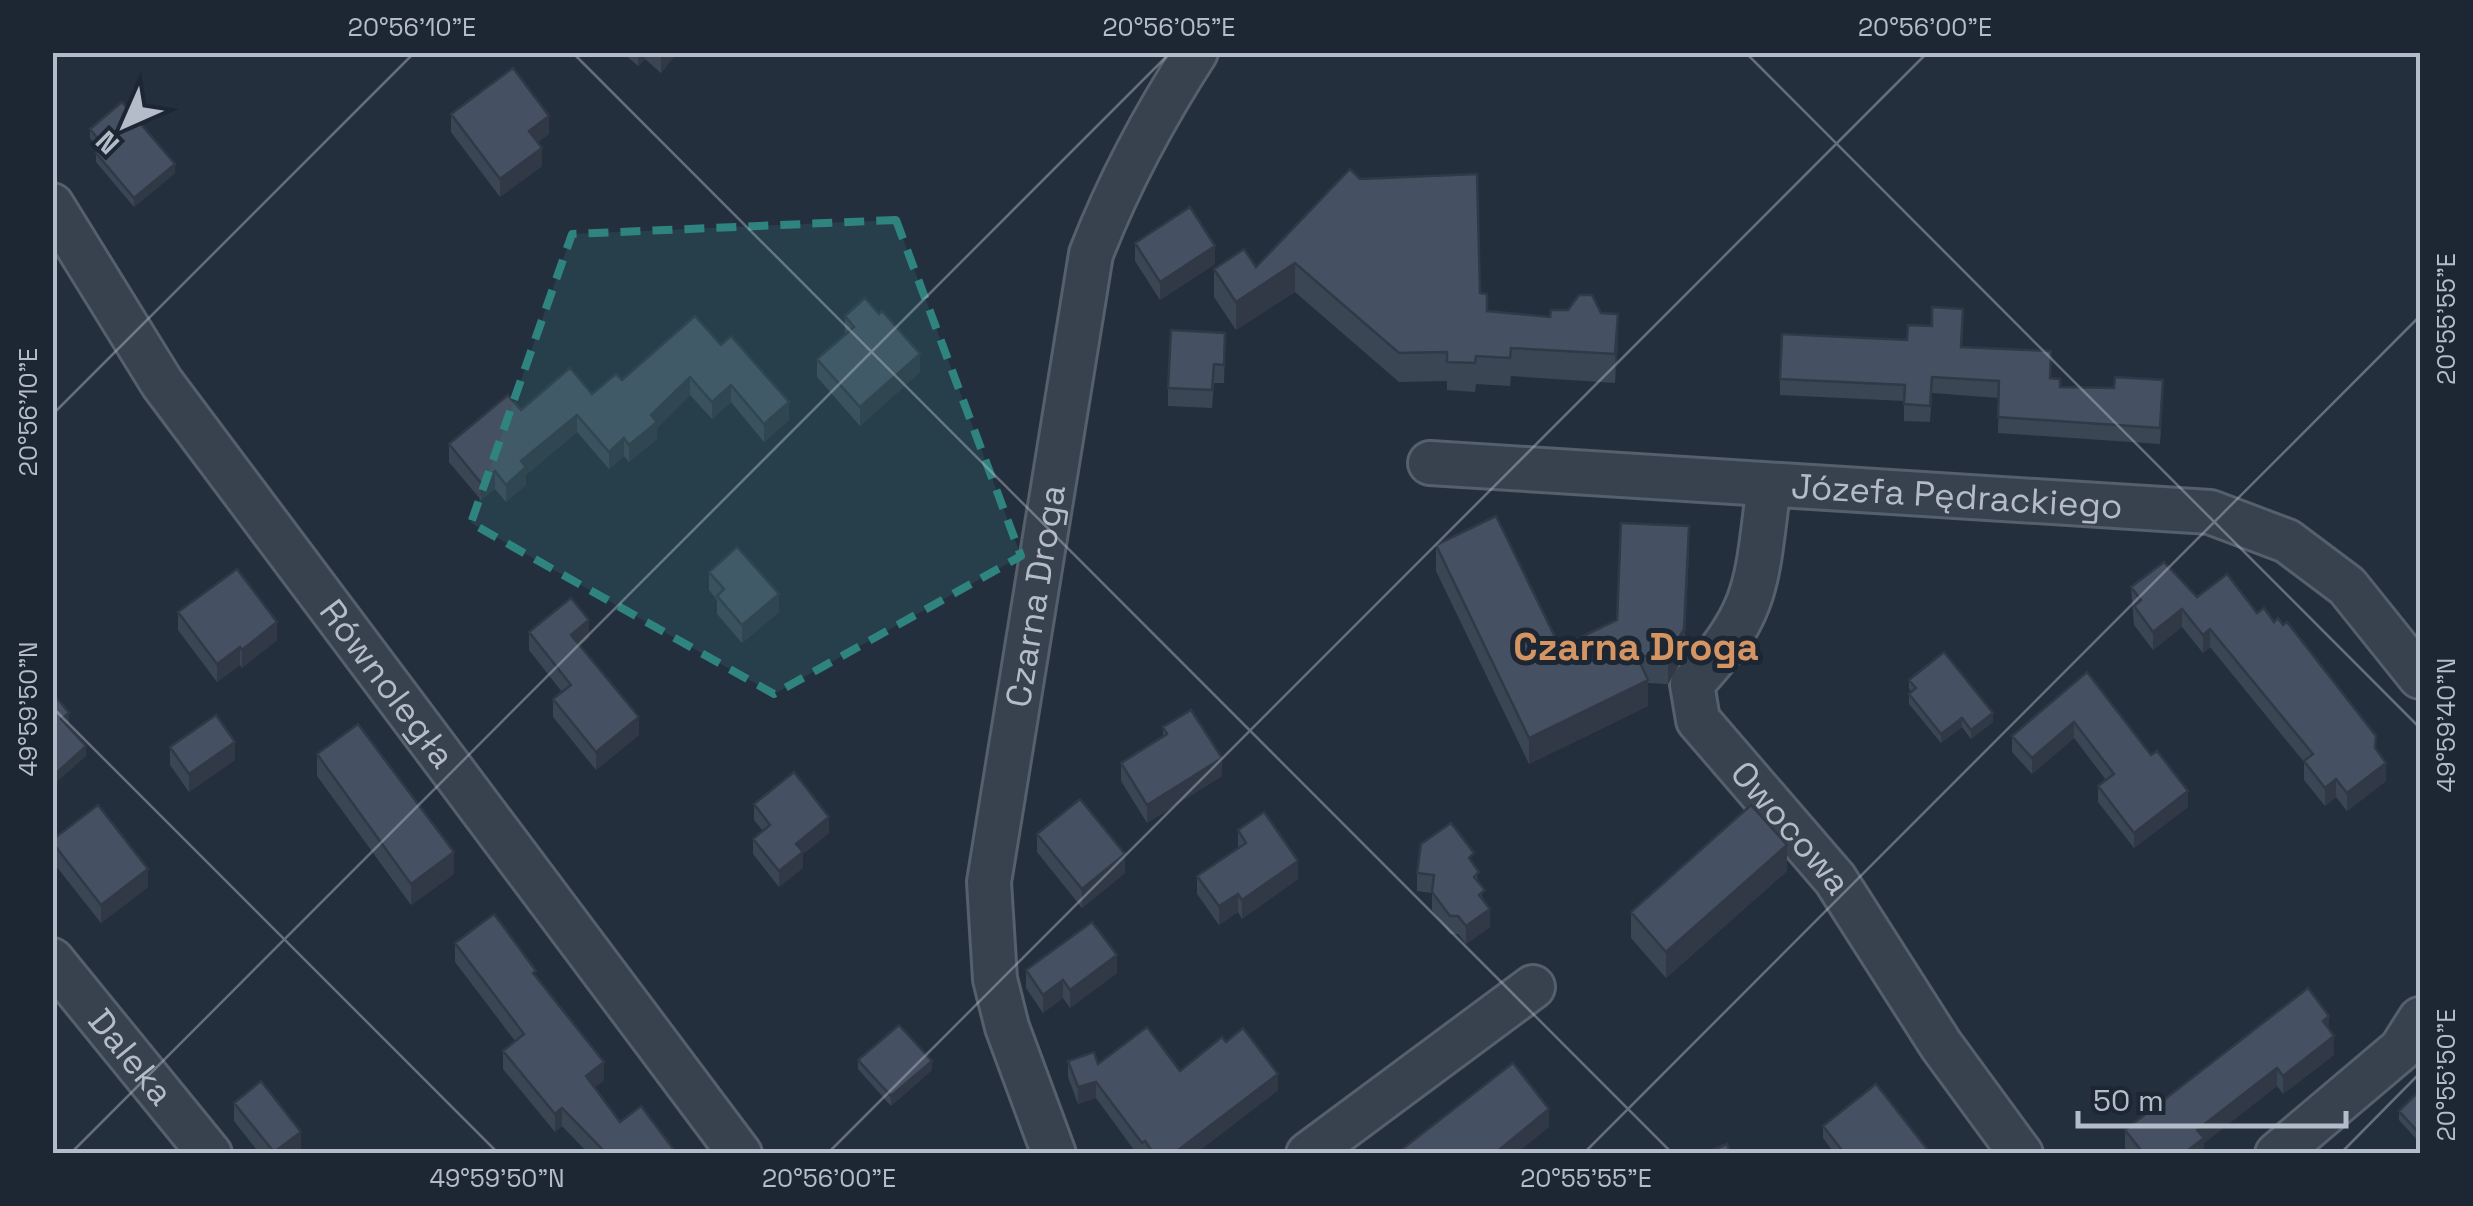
<svg xmlns="http://www.w3.org/2000/svg" width="2473" height="1206" font-family="'Space Grotesk',sans-serif">
<style>
.lines{fill:none;stroke-linecap:round;stroke-linejoin:round}
.minor-casing{stroke:#565f6c;stroke-width:48}
.minor{stroke:#38414e;stroke-width:42}
.wall{fill:#3b4654}
.shaded-wall{fill:#303945}
.building{fill:#455162;stroke:#303945;stroke-width:2.5}
.marked{fill:#308480;fill-opacity:0.2;stroke:#308480;stroke-width:8;stroke-dasharray:20 12;stroke-linejoin:round}
.ticks{fill:none;stroke:#b4bcc9;stroke-width:2.5;stroke-opacity:0.45}
.labels{text-anchor:middle;dominant-baseline:central;stroke-width:10;stroke-linejoin:round;paint-order:stroke}
.street-label{font-size:35px;fill:#b4bcc9;stroke:#1d2633}
.neighbourhood-label{font-size:38px;font-weight:bold;fill:#d59563;stroke:#1d2633}
.neatline{fill:none;stroke:#b4bcc9;stroke-width:4}
.ticks-label{font-size:25px;text-anchor:middle;fill:#b4bcc9}
</style>
<rect width="100%" height="100%" fill="#242f3e"/>
<g class="lines">
<g class="minor-casing">
<g id="minor">
<path id="s1" d="M52,205L162,383L740,1154"/>
<path id="s2" d="M1430,463L2210,512L2287,541L2347,586L2420,677"/>
<path id="s3" d="M1769,485C1756,581 1761,610 1692,684L1698,720L1835,879L1941,1045L2021,1154"/>
<path id="s4" d="M52,960L210,1154"/>
<path id="s5" d="M1054,1154L1007,1027L995,979L989,882L1091,254C1119,182 1154,117 1196,52"/>
<path d="M1308,1154L1533,987"/>
<path d="M2277,1154L2401,1049L2420,1019"/>
</g>
</g>
<use href="#minor" class="minor"/>
</g>
<path class="wall" d="M622,52H678L661,73L645,59L638,66Z
M451,114L549,134L538,142L542,166L500,197L451,132Z
M90,129L175,173L134,207L96,162V153L100,150L90,138Z
M1350,169L1480,293L1487,311L1618,343L1615,383L1511,376L1510,386L1476,384L1475,392L1447,390V381L1399,382L1295,292L1236,330L1214,297V269L1256,267Z
M1135,243L1215,264L1160,300L1135,261Z
M879,314L920,372L860,426L817,377V359L845,335V316Z
M695,316L789,420L764,442L731,402L712,419L690,395L657,428V439L629,462L624,456L609,469L577,432L526,475V485L506,502L495,489L481,500L449,462V444L521,410L592,394L622,380Z
M1963,325L1962,347L2050,378L2060,387L2163,396L2160,444L1998,433L1999,398L1932,393L1930,422L1904,421V401L1780,395V379L1907,340L1932,326Z
M1225,351L1224,383H1214L1212,408L1168,406V388Z
M1436,545L1560,647L1617,620L1689,552L1684,656L1668,684L1648,683V706L1529,764L1436,571Z
M709,572L779,612L742,643L717,614V600L709,590Z
M2131,587L2197,597L2257,613L2376,749L2386,781L2347,811L2336,797L2325,806L2304,780V762L2210,647L2203,653L2182,627L2153,650L2134,625Z
M178,612L277,640L242,668L240,665L217,682L178,630Z
M529,632L589,638L580,645L639,735L596,770L553,717V699L562,692L529,650Z
M2087,672L2188,807L2134,848L2098,802V786L2106,780L2074,738L2032,774L2012,752V736Z
M1909,680L1993,722L1971,739L1962,727L1941,743L1909,704V694L1912,692L1909,689Z
M1163,727L1222,776L1147,823L1121,781V763L1163,736Z
M170,747L235,760L189,792L170,765Z
M317,754L454,874L411,905L317,776Z
M754,804L829,833L803,854V868L779,887L753,854V839L763,831L754,820Z
M1238,830L1298,879L1242,919L1238,912L1219,925L1197,894V876L1238,848Z
M1037,834L1125,873L1082,908L1037,852Z
M52,840L148,887L101,923L52,861Z
M1474,865L1490,927L1466,944L1458,934H1450L1432,910V893L1417,891V873Z
M1787,871L1666,978L1631,938V912Z
M455,943L536,978L604,1080L594,1088L620,1122L677,1154H589L562,1126L555,1132L503,1069V1051L515,1041L455,962Z
M1026,970L1117,973L1070,1008L1063,998L1043,1013L1026,988Z
M2329,1030L2334,1055L2283,1094L2277,1086L2204,1143V1154H2129L2125,1148V1130Z
M858,1060L932,1070L891,1106L858,1069Z
M1068,1061L1180,1071L1278,1090L1195,1154H1137L1096,1098L1078,1104L1068,1077Z
M2420,1090V1143L2399,1120V1111Z
M234,1103L301,1150L296,1154H260L234,1121Z
M1823,1126L1931,1154H1835L1823,1138Z"/>
<path class="shaded-wall" d="M638,52H645V59L638,66Z
M663,52H678L661,73V55Z
M549,116V134L529,149V131Z
M542,148V166L500,197V179Z
M175,164V173L134,207V198Z
M1215,246V264L1160,300V282Z
M1295,263V292L1236,330V302Z
M1618,314V343L1615,383V354Z
M920,354V372L860,426V407Z
M690,377V395L657,428V439L629,462V445L651,415Z
M731,385V402L712,419V402Z
M789,402V420L764,442V424Z
M577,415V432L526,475V485L506,502V485L521,461Z
M624,438V456L609,469V452Z
M495,471V489L481,500V483Z
M1689,526L1684,656L1668,684V657Z
M779,594V612L742,643V625Z
M2182,609V627L2153,650V632Z
M589,620V638L571,653V635Z
M277,622V640L242,668V650Z
M2210,629V647L2203,653V635Z
M240,647V665L217,682V664Z
M1648,680V706L1529,764V738Z
M69,713V723L61,729V719Z
M1993,713V722L1971,739V730Z
M639,717V735L596,770V752Z
M1962,718V727L1941,743V734Z
M2074,722V738L2032,774V758Z
M235,742V760L189,792V774Z
M86,746V756L52,786V777Z
M1222,758V776L1147,823V805Z
M2386,763V781L2347,811V793Z
M2336,779V797L2325,806V788Z
M2188,791V807L2134,848V833Z
M829,817V833L803,854V868L779,887V871L796,844Z
M1787,845V871L1666,978V952Z
M454,852V874L411,905V884Z
M1125,854V873L1082,908V889Z
M1298,861V879L1242,919V900Z
M148,869V887L101,923V905Z
M1238,894V912L1219,925V906Z
M1490,909V927L1466,944V926Z
M1117,955V973L1070,1008V990Z
M1063,980V998L1043,1013V995Z
M2329,1016V1034L2323,1021Z
M2334,1036V1055L2283,1094V1076Z
M932,1061V1070L891,1106V1096Z
M604,1062V1080L586,1095V1076Z
M2277,1068V1086L2204,1143V1154H2183L2197,1130Z
M1278,1074V1090L1195,1154H1173Z
M1096,1082V1098L1078,1104V1087Z
M562,1108V1126L555,1132V1114Z
M1549,1109V1127L1516,1154H1494Z
M301,1132V1150L296,1154H274Z"/>
<path class="building" d="M513,68L549,116L529,131L542,148L500,179L451,114Z
M122,102L175,164L134,198L96,153L104,146L90,129Z
M1350,169L1360,179L1477,174L1480,293L1487,294V311L1550,317L1551,310H1568L1579,295H1592L1601,313L1618,314L1615,354L1511,348L1510,358L1476,356L1475,363L1447,362V352L1399,353L1295,263L1236,302L1214,269L1244,249L1256,267Z
M1190,207L1215,246L1160,282L1135,243Z
M865,298L879,314L882,311L920,354L860,407L817,359L854,327L845,316Z
M1932,307L1963,309L1961,347L2051,351L2050,378L2060,379V387L2114,388L2115,377L2163,380L2160,428L1998,417L1999,381L1932,377L1930,406L1904,404L1905,385L1780,379L1782,334L1907,340L1908,325L1932,326Z
M695,316L721,345L731,336L789,402L764,424L731,385L712,402L690,377L651,415L657,422L629,445L624,438L609,452L577,415L521,461L526,467L506,485L495,471L481,483L449,444L508,395L521,410L570,368L592,394L616,374L622,380Z
M1171,330L1225,333L1224,365L1214,364L1212,390L1168,388Z
M1496,516L1560,647L1617,620L1621,523L1689,526L1684,629L1668,657L1637,656L1648,680L1529,738L1436,545Z
M737,547L779,594L742,625L717,596L724,589L709,572Z
M2164,562L2197,597L2227,574L2257,613L2264,608L2274,622L2278,618L2283,625L2287,622L2376,736L2375,748L2386,763L2347,793L2336,779L2325,788L2304,761L2313,754L2210,629L2203,635L2182,609L2153,632L2134,606L2141,600L2131,587Z
M237,569L277,622L242,650L240,647L217,664L178,612Z
M571,598L589,620L571,635L639,717L596,752L553,699L571,685L529,632Z
M1944,652L1993,713L1971,730L1962,718L1941,734L1909,694L1916,688L1909,680Z
M2087,672L2151,755L2157,751L2188,791L2134,833L2098,786L2114,774L2074,722L2032,758L2012,736Z
M52,692L69,713L61,719L86,746L52,777Z
M1191,710L1222,758L1147,805L1121,763L1167,734L1163,727Z
M216,715L235,742L189,774L170,747Z
M358,724L454,852L411,884L317,754Z
M794,772L829,817L796,844L803,852L779,871L753,839L770,825L754,804Z
M1080,799L1125,854L1082,889L1037,834Z
M98,805L148,869L101,905L52,842V840Z
M1751,805L1787,845L1666,952L1631,912Z
M1264,812L1298,861L1242,900L1238,894L1219,906L1197,876L1246,843L1238,830Z
M1451,823L1474,853L1469,858L1479,872L1474,877L1485,890L1479,895L1490,909L1466,926L1458,916H1450L1432,892L1434,875L1417,873L1421,844Z
M494,914L536,971L533,973L604,1062L586,1076L620,1122L641,1106L677,1154H607L562,1108L555,1114L503,1051L524,1034L455,943Z
M1092,922L1117,955L1070,990L1063,980L1043,995L1026,970Z
M2308,988L2329,1016L2323,1021L2334,1036L2283,1076L2277,1068L2197,1130L2204,1138L2183,1154H2144L2125,1130Z
M899,1025L932,1061L891,1096L858,1060Z
M1147,1027L1180,1071L1222,1037L1226,1042L1243,1028L1278,1074L1173,1154H1154L1145,1141L1142,1143L1096,1082L1078,1087L1068,1061L1094,1052L1098,1064Z
M1513,1063L1549,1109L1494,1154H1396Z
M261,1081L301,1132L274,1152L234,1103Z
M1876,1084L1931,1154H1845L1823,1126Z
M2420,1090V1134L2399,1111Z
M1727,1144L1731,1154H1703Z"/>
<path class="marked" d="M896,220L1021,556L774,694L471,523L572,234Z"/>
<path class="ticks" d="M572,52L1673,1154M1745,52L2420,728M52,415L415,52M52,707L499,1154M70,1154L1171,52M827,1154L1928,52M1583,1154L2420,316M2340,1154L2420,1073"/>
<g class="labels">
<g class="street-label">
<text stroke="none"><textPath href="#s2" startOffset="528">Józefa Pędrackiego</textPath></text>
<text stroke="none"><textPath href="#s5" startOffset="572">Czarna Droga</textPath></text>
<text stroke="none"><textPath href="#s1" startOffset="585">Równoległa</textPath></text>
<text stroke="none"><textPath href="#s3" startOffset="398">Owocowa</textPath></text>
<text stroke="none"><textPath href="#s4" startOffset="125">Daleka</textPath></text>
</g>
<g class="neighbourhood-label">
<text x="1636" y="647">Czarna Droga</text>
</g>
</g>
<rect width="2473" height="1206" fill="none" stroke="#1d2633" stroke-width="110"/>
<g transform="translate(125 125) rotate(225)" stroke="#1d2633" stroke-width="8" paint-order="stroke">
<path d="M0-8L18 38L0 25L-18 38Z" fill="#b4bcc9"/>
<text y="-15" font-size="28" font-weight="bold" text-anchor="middle" fill="#b4bcc9">N</text>
</g>
<path d="M2078 1111v15h268v-15" fill="none" stroke="#b4bcc9" stroke-width="5"/>
<text x="2093" y="1111" font-size="30" fill="#b4bcc9" stroke="#1d2633" stroke-width="8" paint-order="stroke">50 m</text>
<rect x="55" y="55" width="2363" height="1096" class="neatline"/>
<g class="ticks-label">
<text x="412" y="36">20°56'10"E</text>
<text x="1169" y="36">20°56'05"E</text>
<text x="1925" y="36">20°56'00"E</text>
<text transform="translate(2446 319) rotate(-90)" y="9">20°55'55"E</text>
<text transform="translate(28 412) rotate(-90)" y="9">20°56'10"E</text>
<text transform="translate(28 709) rotate(-90)" y="9">49°59'50"N</text>
<text transform="translate(2446 725) rotate(-90)" y="9">49°59'40"N</text>
<text transform="translate(2446 1075) rotate(-90)" y="9">20°55'50"E</text>
<text x="497" y="1187">49°59'50"N</text>
<text x="829" y="1187">20°56'00"E</text>
<text x="1586" y="1187">20°55'55"E</text>
</g>
</svg>
